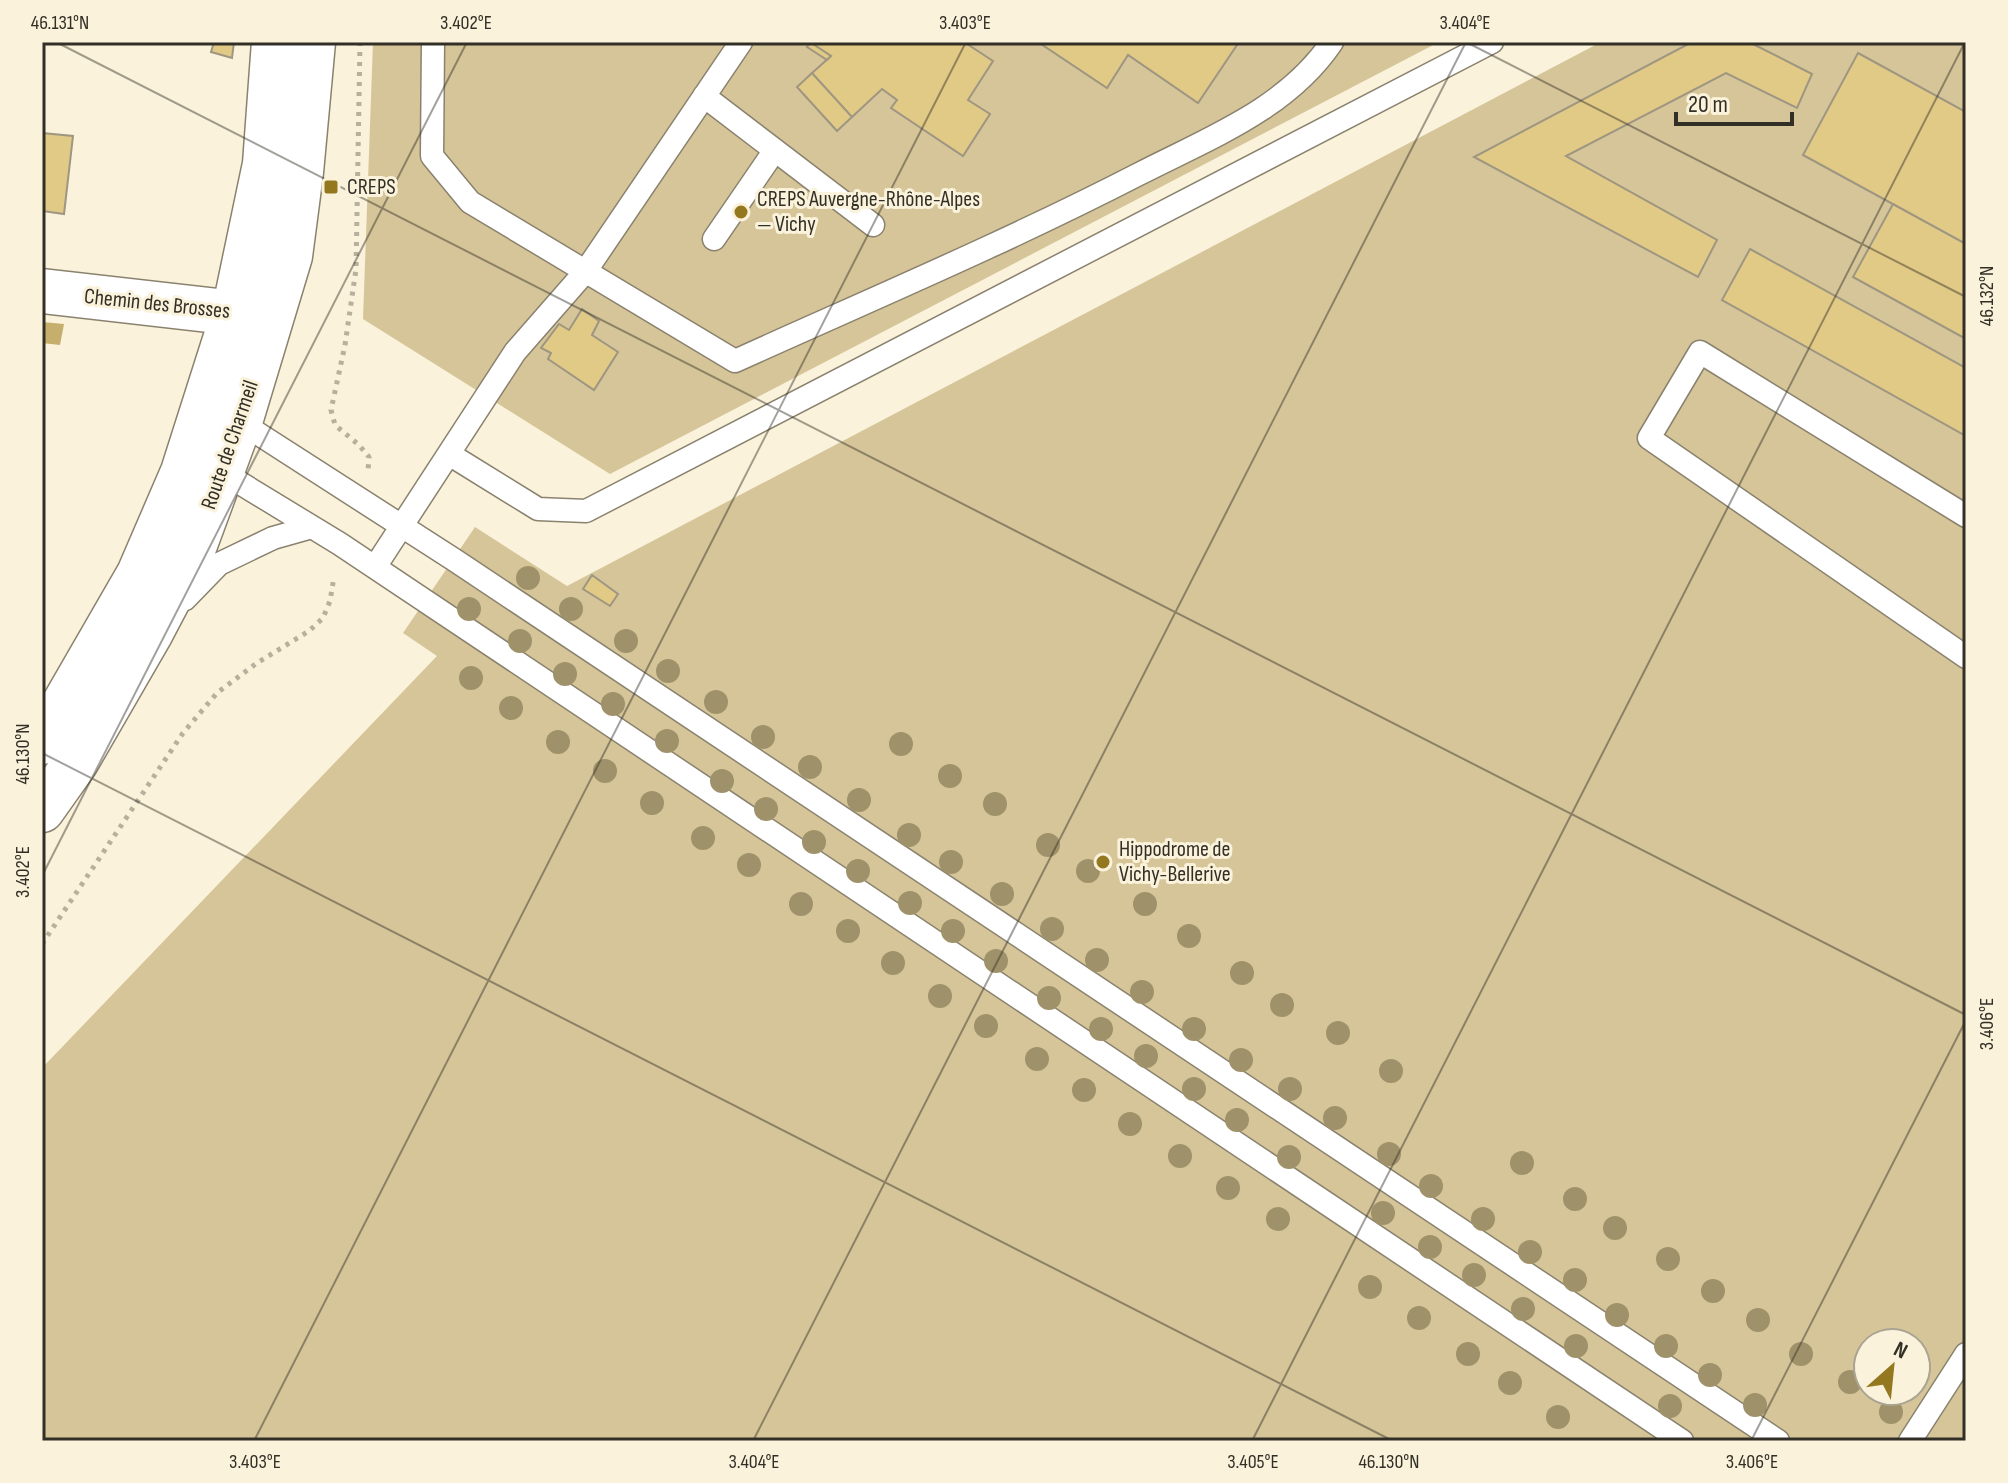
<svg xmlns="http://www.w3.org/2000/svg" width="2008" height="1483" font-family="'Sofia Sans Condensed',sans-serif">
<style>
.green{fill:#d5c599;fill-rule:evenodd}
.water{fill:#c6ae6c}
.building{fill:#e1c986;stroke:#9e9681;stroke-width:2}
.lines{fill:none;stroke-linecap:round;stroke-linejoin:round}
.lane-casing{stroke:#8a826e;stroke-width:25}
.street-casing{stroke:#8a826e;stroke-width:47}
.primary-casing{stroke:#8a826e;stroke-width:47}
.path{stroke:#b6b09d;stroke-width:5;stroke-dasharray:4 6;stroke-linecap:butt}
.lane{stroke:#fff;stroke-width:22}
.street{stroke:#fff;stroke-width:44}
.primary{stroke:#fff;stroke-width:44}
.tree{fill:#9f926a}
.ticks{fill:none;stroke:#322f26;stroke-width:2;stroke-opacity:0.45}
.poi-dot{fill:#94781f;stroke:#faf2db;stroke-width:3}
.labels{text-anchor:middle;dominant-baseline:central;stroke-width:6;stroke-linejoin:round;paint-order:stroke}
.poi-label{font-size:22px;fill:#322f26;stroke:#faf2db;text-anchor:start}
.street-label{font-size:22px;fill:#322f26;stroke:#faf2db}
.neatline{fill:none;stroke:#322f26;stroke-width:3}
.ticks-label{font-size:20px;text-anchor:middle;fill:#322f26}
</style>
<rect width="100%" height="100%" fill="#faf2db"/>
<path class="green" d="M373,42H1439L610,474L363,319Z
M1601,42H1966V1441H42V1068L437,656L403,633L475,527L567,586ZM1868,1343H1916V1391H1868Z"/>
<path class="water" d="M42,322L64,324L60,345L42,343Z"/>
<path class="building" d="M214,42H234L232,58L211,52Z
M810,42H964L993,61L968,100L990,114L963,156L891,108L897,100L882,89L852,117L812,73L831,56Z
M810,42L831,56L827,60L807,47Z
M1038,42H1239L1198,103L1128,55L1107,88Z
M1692,42H1749L1812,74L1797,108L1726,73L1566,156L1717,240L1698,277L1474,157Z
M1858,53L1966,112V244L1803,155Z
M812,73L852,117L837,131L797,87Z
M42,133L73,136L64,214L42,211Z
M1893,204L1966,244V339L1853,277Z
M1750,249L1966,368V436L1722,300Z
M582,309L599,321L592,335L618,352L594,390L548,359L551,353L541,348L559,324L569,330Z
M592,575L618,594L610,606L583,589Z"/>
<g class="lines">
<g class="lane-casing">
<path id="lane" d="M433,42L432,156L470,202L735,361C870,300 1007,242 1139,174C1209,138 1287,109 1332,42
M704,96L873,225
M714,239L775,150
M235,427L240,422L453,559L1778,1441
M449,454L538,509L586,511L1492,42
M220,466L222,472L340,544L1682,1441
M1966,516L1700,352L1649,438L1966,657
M375,567L515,352L585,272L741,42
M185,599L219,564L273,538L312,527
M1910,1441L1966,1354"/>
</g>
<g class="street-casing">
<path id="street" d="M42,291L270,317"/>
</g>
<g class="primary-casing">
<path id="primary" d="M42,742L139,574L183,472L234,312L265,164L274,42
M42,810L76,762L150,634L190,558L240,422L290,256L301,172L313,42"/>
</g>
<path class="path" d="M360,42L356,269L345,345L331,410L335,425L359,445L369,457L368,471
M42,944L183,733L217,693L257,663L309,631L323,618L330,601L334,577"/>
<use href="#lane" class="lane"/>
<use href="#street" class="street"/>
<use href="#primary" class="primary"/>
</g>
<g class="tree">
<circle cx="528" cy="578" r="12"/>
<circle cx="469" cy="609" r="12"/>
<circle cx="571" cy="609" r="12"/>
<circle cx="520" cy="641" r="12"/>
<circle cx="626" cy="641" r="12"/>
<circle cx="668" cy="671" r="12"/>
<circle cx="565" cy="674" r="12"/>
<circle cx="471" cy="678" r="12"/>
<circle cx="716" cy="702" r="12"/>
<circle cx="613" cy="704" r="12"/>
<circle cx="511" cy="708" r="12"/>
<circle cx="763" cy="737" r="12"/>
<circle cx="667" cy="741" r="12"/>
<circle cx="558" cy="742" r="12"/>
<circle cx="901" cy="744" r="12"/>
<circle cx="810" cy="767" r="12"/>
<circle cx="605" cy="771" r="12"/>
<circle cx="950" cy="776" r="12"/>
<circle cx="722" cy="781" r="12"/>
<circle cx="859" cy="800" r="12"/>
<circle cx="652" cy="803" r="12"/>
<circle cx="995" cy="804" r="12"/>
<circle cx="766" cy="809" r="12"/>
<circle cx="909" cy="835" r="12"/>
<circle cx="703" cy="838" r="12"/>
<circle cx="814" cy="842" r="12"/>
<circle cx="1048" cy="845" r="12"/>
<circle cx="951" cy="862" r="12"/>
<circle cx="749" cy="865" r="12"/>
<circle cx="858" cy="871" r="12"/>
<circle cx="1088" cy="871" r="12"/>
<circle cx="1002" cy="894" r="12"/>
<circle cx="910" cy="903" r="12"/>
<circle cx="801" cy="904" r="12"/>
<circle cx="1145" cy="904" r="12"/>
<circle cx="1052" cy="929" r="12"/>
<circle cx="848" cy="931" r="12"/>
<circle cx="953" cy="931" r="12"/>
<circle cx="1189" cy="936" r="12"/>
<circle cx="1097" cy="960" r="12"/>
<circle cx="996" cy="961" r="12"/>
<circle cx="893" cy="963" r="12"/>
<circle cx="1242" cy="973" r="12"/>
<circle cx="1142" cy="992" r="12"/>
<circle cx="940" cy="996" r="12"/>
<circle cx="1049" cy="998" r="12"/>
<circle cx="1282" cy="1005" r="12"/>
<circle cx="986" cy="1026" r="12"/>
<circle cx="1101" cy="1029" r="12"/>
<circle cx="1194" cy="1029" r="12"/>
<circle cx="1338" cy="1033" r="12"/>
<circle cx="1146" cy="1056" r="12"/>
<circle cx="1037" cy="1059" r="12"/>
<circle cx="1241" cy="1060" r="12"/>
<circle cx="1391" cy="1071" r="12"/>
<circle cx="1194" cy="1089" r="12"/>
<circle cx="1290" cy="1089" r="12"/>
<circle cx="1084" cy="1090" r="12"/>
<circle cx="1335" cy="1118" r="12"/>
<circle cx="1237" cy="1120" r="12"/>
<circle cx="1130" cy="1124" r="12"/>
<circle cx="1389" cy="1154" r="12"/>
<circle cx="1180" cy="1156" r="12"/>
<circle cx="1289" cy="1157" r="12"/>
<circle cx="1522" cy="1163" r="12"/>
<circle cx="1431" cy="1186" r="12"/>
<circle cx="1228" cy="1188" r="12"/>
<circle cx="1575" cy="1199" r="12"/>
<circle cx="1383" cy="1213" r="12"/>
<circle cx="1278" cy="1219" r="12"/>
<circle cx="1483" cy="1219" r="12"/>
<circle cx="1615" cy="1228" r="12"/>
<circle cx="1430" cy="1247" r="12"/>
<circle cx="1530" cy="1252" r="12"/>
<circle cx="1668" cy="1259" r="12"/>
<circle cx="1474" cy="1275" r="12"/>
<circle cx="1575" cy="1280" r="12"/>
<circle cx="1370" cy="1287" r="12"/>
<circle cx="1713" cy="1291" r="12"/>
<circle cx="1523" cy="1309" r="12"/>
<circle cx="1617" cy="1315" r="12"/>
<circle cx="1419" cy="1318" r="12"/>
<circle cx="1758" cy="1320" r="12"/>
<circle cx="1576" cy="1346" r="12"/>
<circle cx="1666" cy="1346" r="12"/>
<circle cx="1468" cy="1354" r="12"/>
<circle cx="1801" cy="1354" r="12"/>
<circle cx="1710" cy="1375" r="12"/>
<circle cx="1850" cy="1382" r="12"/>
<circle cx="1510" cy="1383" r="12"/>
<circle cx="1755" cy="1405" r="12"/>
<circle cx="1670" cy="1406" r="12"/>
<circle cx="1891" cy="1412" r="12"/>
<circle cx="1558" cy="1417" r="12"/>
</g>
<path class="ticks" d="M56,42L1966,1015M1466,42L1966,297M42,753L1393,1441M42,876L467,42M254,1441L966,42M753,1441L1466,42M1252,1441L1965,42M1751,1441L1966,1020"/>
<g class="poi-dot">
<rect x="323" y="179" width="16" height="16" rx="4"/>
<circle cx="741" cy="212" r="8"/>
<circle cx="1103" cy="862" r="8"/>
</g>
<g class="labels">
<g class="poi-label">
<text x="347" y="187">CREPS</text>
<text x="757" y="199">CREPS Auvergne-Rhône-Alpes<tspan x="757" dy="25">— Vichy</tspan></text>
<text x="1119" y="849">Hippodrome de<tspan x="1119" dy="25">Vichy-Bellerive</tspan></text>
</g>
<g class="street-label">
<text transform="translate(157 304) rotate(6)">Chemin des Brosses</text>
<text transform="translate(230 445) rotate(-71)">Route de Charmeil</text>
</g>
</g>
<rect width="2008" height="1483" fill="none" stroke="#faf2db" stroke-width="88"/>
<g transform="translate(1892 1367) rotate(27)"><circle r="38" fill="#faf2db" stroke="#aaa493" stroke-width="2"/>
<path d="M0-6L14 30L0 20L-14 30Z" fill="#94781f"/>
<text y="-12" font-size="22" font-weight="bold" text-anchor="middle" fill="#322f26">N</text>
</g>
<path d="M1676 112v12h116v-12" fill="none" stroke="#322f26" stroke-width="4"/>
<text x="1688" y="112" font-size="24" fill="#322f26" stroke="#faf2db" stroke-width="6" paint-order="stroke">20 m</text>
<rect x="44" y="44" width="1920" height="1395" class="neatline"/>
<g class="ticks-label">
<text x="60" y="29">46.131°N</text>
<text x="466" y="29">3.402°E</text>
<text x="965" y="29">3.403°E</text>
<text x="1465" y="29">3.404°E</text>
<text transform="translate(1986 296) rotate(-90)" y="7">46.132°N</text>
<text transform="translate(22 754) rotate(-90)" y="7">46.130°N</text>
<text transform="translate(22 872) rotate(-90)" y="7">3.402°E</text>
<text transform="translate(1986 1024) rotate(-90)" y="7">3.406°E</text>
<text x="255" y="1468">3.403°E</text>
<text x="754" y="1468">3.404°E</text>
<text x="1253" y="1468">3.405°E</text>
<text x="1389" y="1468">46.130°N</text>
<text x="1752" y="1468">3.406°E</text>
</g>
</svg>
